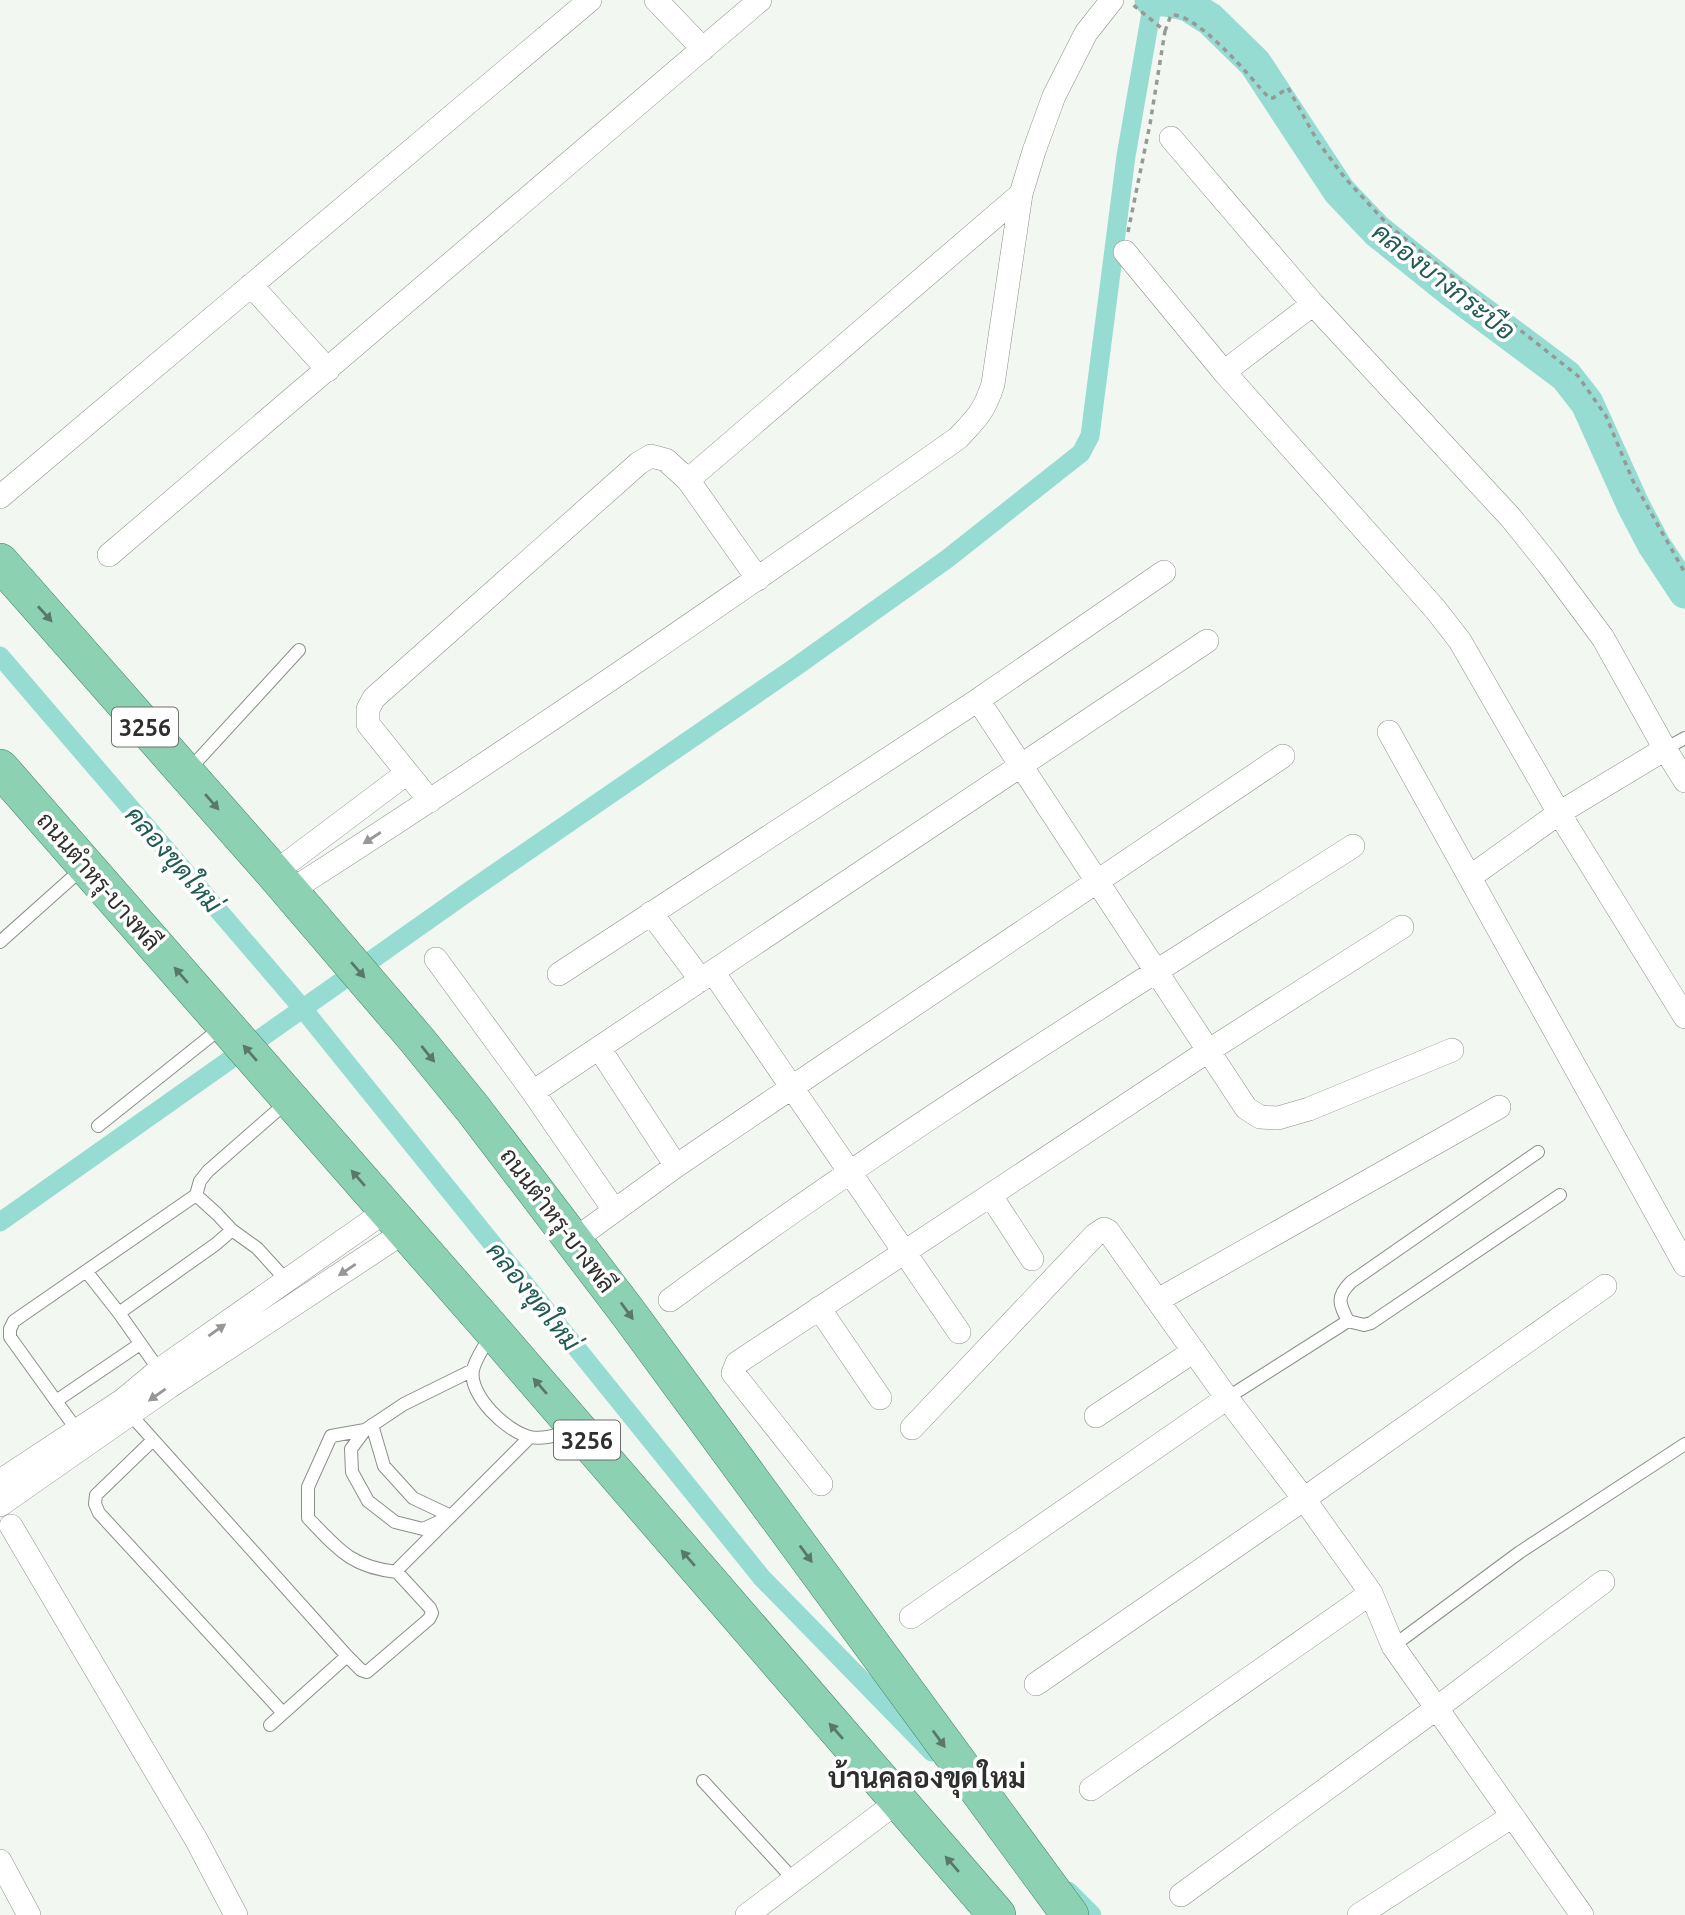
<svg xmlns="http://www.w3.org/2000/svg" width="1685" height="1915" font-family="Ubuntu,Sarabun,sans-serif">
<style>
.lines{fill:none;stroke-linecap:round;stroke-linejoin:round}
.canal{stroke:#96dcd2;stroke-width:19}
.river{stroke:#96dcd2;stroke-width:33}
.service-casing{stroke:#8b8f8a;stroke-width:14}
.minor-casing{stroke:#8b8f8a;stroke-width:24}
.primary-casing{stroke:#3b8564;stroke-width:38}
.path{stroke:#969995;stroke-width:3.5;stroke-dasharray:5 5;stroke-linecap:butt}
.service{stroke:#fff;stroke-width:12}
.minor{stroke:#fff;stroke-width:23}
.primary{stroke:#8dd1b3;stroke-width:37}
.oneway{fill:#59786a}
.oneway2{fill:#979896}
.labels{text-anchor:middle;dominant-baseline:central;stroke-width:7;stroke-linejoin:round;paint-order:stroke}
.shield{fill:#fff;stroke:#6d6e6d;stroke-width:2}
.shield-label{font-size:23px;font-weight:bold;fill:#2f302e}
.street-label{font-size:24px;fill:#2f302e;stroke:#fff}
.water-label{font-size:26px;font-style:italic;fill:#215b54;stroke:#fff}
.quarter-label{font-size:28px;font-weight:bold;fill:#2f302e;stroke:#fff}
</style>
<rect width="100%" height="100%" fill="#f3f7f1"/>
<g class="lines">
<path class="canal" d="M0,656L303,1009L762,1578L932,1752
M0,1222L468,892L794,668L947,559L1081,453L1090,436L1126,156L1153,1
M1068,1891L1092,1915"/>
<path class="river" d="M1151,0H1166L1188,5L1210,19L1255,63L1339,191L1377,231L1452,291L1566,376L1587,403L1633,505L1654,545L1685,592"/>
<g class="service-casing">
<path id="service" d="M1665,749L1685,738
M188,771L299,650
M0,942L83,868
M98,1126L222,1027
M232,1230L257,1248L287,1281
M86,1271L119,1313
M1348,1321L1364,1325L1371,1323L1560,1195
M490,1336C485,1346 475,1359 473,1370C468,1395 507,1432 530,1437C544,1440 560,1434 574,1430
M159,1370L119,1313L216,1244L232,1230L217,1214L196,1195L200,1181L208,1171L287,1102
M473,1370L404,1404L365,1430L351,1449L352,1472L368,1501L395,1522L423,1529L451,1516L530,1437
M1227,1398L1348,1321C1339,1303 1336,1297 1351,1282L1538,1152
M56,1401L140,1344
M130,1414L347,1656L361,1670L367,1672L429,1619L432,1613L430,1608L397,1572L399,1568L451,1516L413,1498L384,1466L372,1425
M365,1430L331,1436L308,1487V1518C339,1550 351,1567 397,1572
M79,1433L10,1337V1329L14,1321L196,1195
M153,1440L96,1495L95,1504L99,1513L283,1713
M1393,1646L1520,1552L1685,1444
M270,1725L347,1656
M703,1781L794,1880"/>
</g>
<g class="minor-casing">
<path id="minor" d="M656,0L703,49
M1171,138L1313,304L1511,518L1548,564L1603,638L1665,749L1685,781
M1125,252L1224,372L1436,610L1460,641L1559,813L1685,1017
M251,285L328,370
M1224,372L1313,304
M688,480L1021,194
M0,497L590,0
M109,555L760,0
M978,700L1246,1108L1260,1117L1278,1118L1309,1109L1452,1050
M1389,732L1685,1265
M430,801L368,724V709L374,698L639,463L651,456L666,460L688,480L758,579
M274,873L407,773
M1470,877L1559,813L1665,749
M290,891C517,746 738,593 958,438C977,418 985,410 993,384L1021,194L1034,151L1054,96L1086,33L1112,0
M651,913L701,980
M436,959L533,1092L614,1210
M713,972L959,1332
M559,974L978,700L1164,572
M599,1048L676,1166
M533,1092L1207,641
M991,1196L1032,1259
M574,1240L676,1166L819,1069L1283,756
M670,1300C890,1137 1123,993 1353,846
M1158,1300L1499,1107
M819,1308L880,1398
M1096,1416L1194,1351
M912,1428L1095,1235L1104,1229L1108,1231L1227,1398L1304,1499L1371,1593L1393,1646L1582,1915
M0,1481L123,1400L159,1370L387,1210
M821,1484L733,1373L737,1363L1208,1051L1402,927
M0,1505L169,1387L404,1232
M11,1526L197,1841L236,1915
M911,1617L1227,1398
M1036,1684L1304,1499L1605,1286
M1091,1789L1371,1593
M0,1861L29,1915
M1181,1895L1437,1708L1603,1582
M747,1915L897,1802
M1359,1915L1511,1817"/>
</g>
<g class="primary-casing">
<path id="primary" d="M0,562L274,873L417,1040L473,1109L629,1314L1070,1915
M0,768L493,1331L997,1915"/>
</g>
<path class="path" d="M1165,31L1171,15C1198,13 1251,78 1269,98H1273L1288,88L1318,142L1345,178L1389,226L1578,376L1606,416L1633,481L1685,573
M1128,232L1150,124L1165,31L1132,4"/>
<use href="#service" class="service"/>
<use href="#minor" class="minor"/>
<use href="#primary" class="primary"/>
</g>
<defs><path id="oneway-solid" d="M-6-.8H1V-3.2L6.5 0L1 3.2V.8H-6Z" transform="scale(1.75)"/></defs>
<g class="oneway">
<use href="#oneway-solid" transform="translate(45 614) rotate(48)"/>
<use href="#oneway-solid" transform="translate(212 802) rotate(49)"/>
<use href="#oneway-solid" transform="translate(358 970) rotate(49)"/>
<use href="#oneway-solid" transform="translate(181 975) rotate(-131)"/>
<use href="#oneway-solid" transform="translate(250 1053) rotate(-131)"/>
<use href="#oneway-solid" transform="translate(428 1054) rotate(51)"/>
<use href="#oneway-solid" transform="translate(358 1178) rotate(-131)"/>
<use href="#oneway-solid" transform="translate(627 1311) rotate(54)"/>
<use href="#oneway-solid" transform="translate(540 1386) rotate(-131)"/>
<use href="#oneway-solid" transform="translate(806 1554) rotate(54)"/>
<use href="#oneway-solid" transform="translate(688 1558) rotate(-131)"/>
<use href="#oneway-solid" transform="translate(836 1731) rotate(-131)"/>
<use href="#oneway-solid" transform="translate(939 1739) rotate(54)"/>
<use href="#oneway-solid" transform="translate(952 1864) rotate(-131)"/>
</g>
<g class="oneway2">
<use href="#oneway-solid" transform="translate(372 838) rotate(147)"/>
<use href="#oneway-solid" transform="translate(347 1270) rotate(146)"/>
<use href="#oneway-solid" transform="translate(217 1330) rotate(-35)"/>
<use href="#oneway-solid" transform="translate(157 1395) rotate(145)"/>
</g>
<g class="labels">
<g class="shield">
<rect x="112" y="707.5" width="66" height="39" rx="5"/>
<rect x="554" y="1420.5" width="66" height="39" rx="5"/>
</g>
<g class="shield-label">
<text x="145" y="727">3256</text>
<text x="587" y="1440">3256</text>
</g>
<g class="street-label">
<text transform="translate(99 881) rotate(49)">ถนนตำหรุ-บางพลี</text>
<text transform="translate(558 1220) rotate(53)">ถนนตำหรุ-บางพลี</text>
</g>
<g class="water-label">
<text transform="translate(1444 281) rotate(38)">คลองบางกระบือ</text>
<text transform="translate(174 859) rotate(49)">คลองขุดใหม่</text>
<text transform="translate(534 1296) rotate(51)">คลองขุดใหม่</text>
</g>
<g class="quarter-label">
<text x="927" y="1777">บ้านคลองขุดใหม่</text>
</g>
</g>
</svg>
